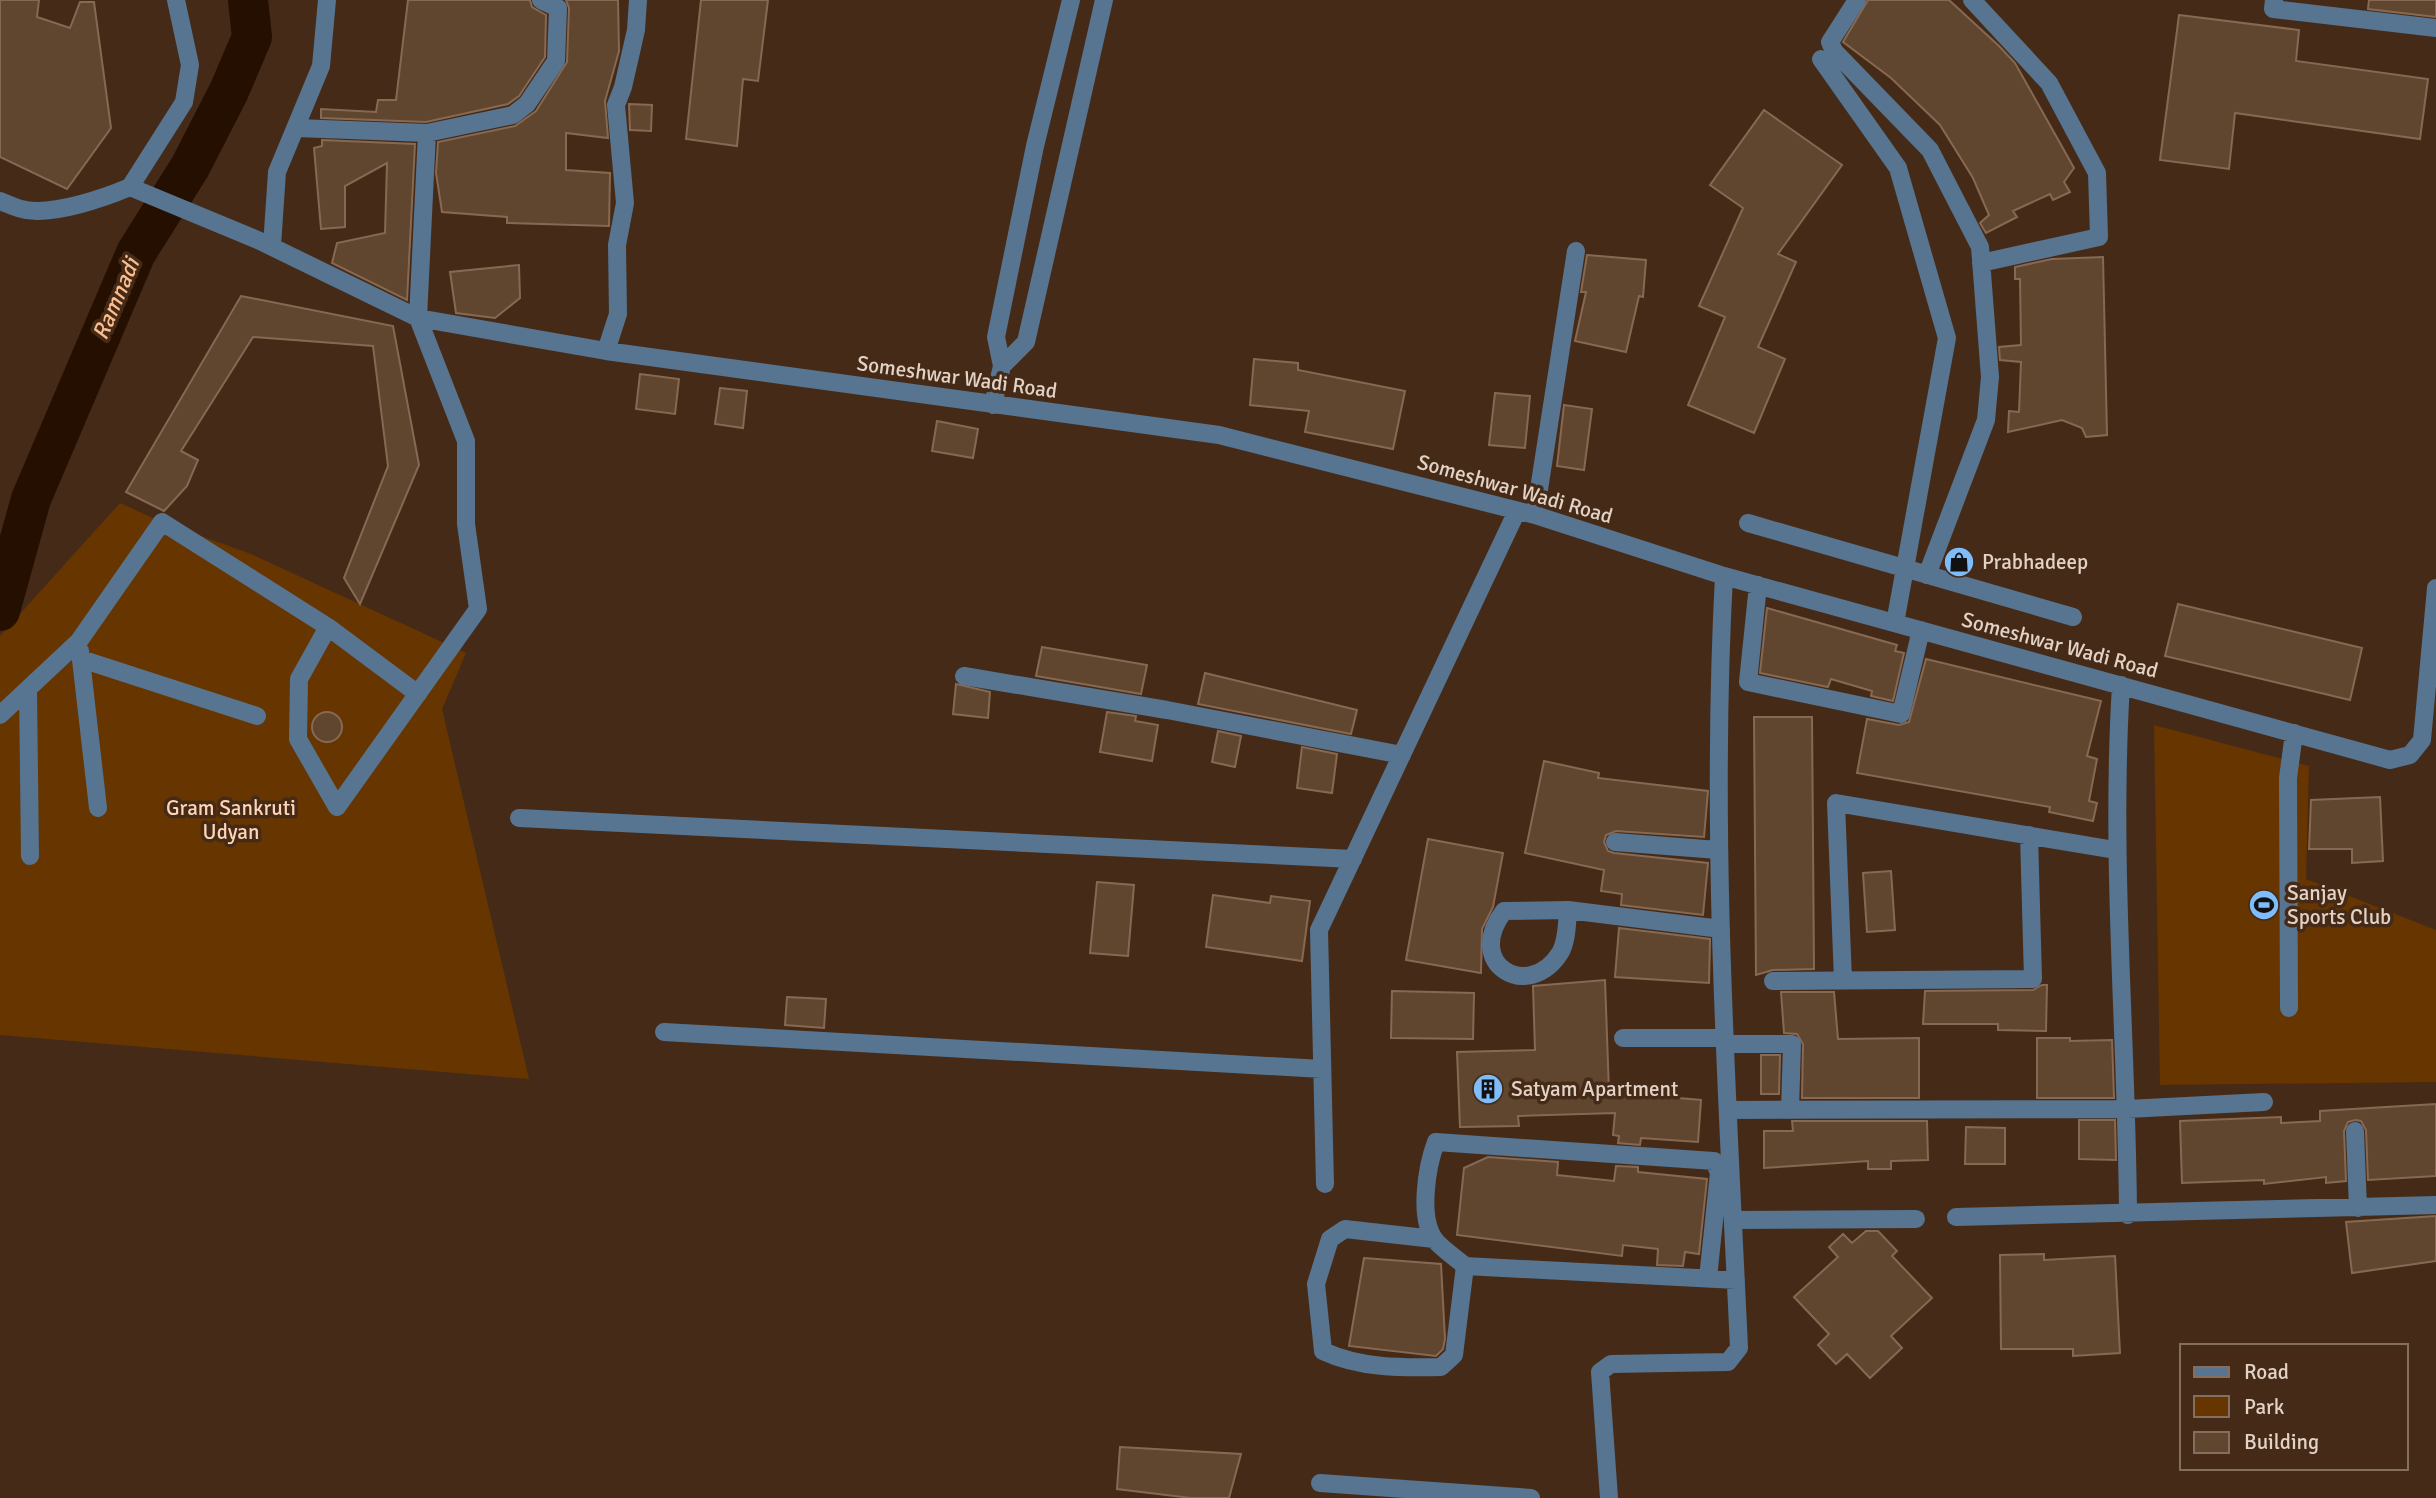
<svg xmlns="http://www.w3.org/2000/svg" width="2436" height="1498" font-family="Signika,sans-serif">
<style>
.green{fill:#663500}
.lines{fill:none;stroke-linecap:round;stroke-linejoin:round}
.river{stroke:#250f00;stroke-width:40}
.building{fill:#60452f;stroke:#876953;stroke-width:2}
.minor{stroke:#577490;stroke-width:18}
.labels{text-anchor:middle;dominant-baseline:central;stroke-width:7;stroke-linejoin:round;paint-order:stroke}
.street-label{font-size:21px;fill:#e3d2c6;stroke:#452b17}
.poi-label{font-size:21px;fill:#e3d2c6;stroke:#452b17;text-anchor:start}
.park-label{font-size:21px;fill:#fed5b7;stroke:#452b17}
.water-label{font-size:23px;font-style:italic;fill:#f9bd8e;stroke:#452b17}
</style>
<rect width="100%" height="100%" fill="#452b17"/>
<path class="green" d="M120,503L162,522L251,554L466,653L442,709L529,1079L0,1035V636Z
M2154,725L2309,766L2306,879L2436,930V1082L2160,1085Z"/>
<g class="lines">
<path class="river" d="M0,611L31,499L136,253L190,167L229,91L252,37L248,0"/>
</g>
<path class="building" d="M0,0H39L37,17L70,28L80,2H94L111,128L67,189L0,157Z
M408,0H530L532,7L546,15L545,57L519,96L508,104L426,122L321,118V109L376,112L378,100H396Z
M566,0H618L619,51L605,101L608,138L566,133V170L610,173L609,226L507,223V217L442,212L436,173L438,142L515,126L536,111L567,62L569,8Z
M701,0H768L758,81L743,79L737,146L686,139Z
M1868,0H1949L1999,46L2015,63L2074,168L2064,182L2070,192L2053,200L2050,194L2013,211L2017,217L1986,233L1980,223L1989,215L1973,178L1940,125L1891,78L1843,42Z
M2369,0H2436V17L2368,9Z
M2179,15L2299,30L2296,61L2428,79L2420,139L2235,113L2229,169L2160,160Z
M629,104L652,105L651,131L630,130Z
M1764,110L1842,165L1778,254L1796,262L1758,347L1785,359L1754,433L1688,405L1725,317L1699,306L1743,208L1710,185Z
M322,140L415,144L407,300L332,263L337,243L385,233L387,163L345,186V227L321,229L314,148L322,146Z
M1587,255L1646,260L1643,297L1639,296L1626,352L1575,341L1586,292H1581Z
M2103,257L2107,435L2086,437L2082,428L2062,420L2008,432L2009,411L2019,412L2021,362L2000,360L1999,347L2021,345L2020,279H2015V267L2052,259Z
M519,265L520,298L495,318L456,313L450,272Z
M241,296L393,326L419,465L360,604L344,578L388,466L373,346L253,337L181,451L198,460L187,486L164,511L126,492Z
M1254,359L1298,363V370L1405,391L1393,449L1305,432L1309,411L1250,405Z
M640,374L679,379L675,414L636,409Z
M720,388L747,391L743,428L715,424Z
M1495,393L1530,396L1525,448L1489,445Z
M1564,405L1592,409L1584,470L1557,466Z
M937,421L978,429L973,458L932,451Z
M2178,604L2362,648L2350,700L2165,656Z
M1767,608L1897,645L1895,651L1904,653L1893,701L1871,696L1872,691L1831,679L1828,687L1760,673Z
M1042,647L1147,665L1141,694L1036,676Z
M1926,659L2101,701L2087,756L2097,759L2089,801L2097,803L2093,821L2049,812L2050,807L1857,773L1867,719L1899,725L1909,722Z
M1205,673L1357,710L1351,734L1198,704Z
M956,684L990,692L988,718L953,714Z
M1107,712L1136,716L1135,721L1158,725L1152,761L1100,752Z
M312 727a15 15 0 1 1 30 0a15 15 0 1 1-30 0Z
M1754,717H1812L1814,969L1773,970L1756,975Z
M1218,731L1241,736L1235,767L1212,762Z
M1302,747L1337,754L1332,793L1297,788Z
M1544,761L1599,773L1598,778L1708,791L1704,837L1616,831L1606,835L1604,842L1608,851L1614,853L1708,863L1703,915L1621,905L1622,894L1601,891L1604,870L1525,853Z
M2380,797L2383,861L2352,863V849H2309L2311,800Z
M1428,839L1503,853L1493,907L1482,929L1481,973L1406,960Z
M1891,871L1895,930L1867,932L1863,873Z
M1097,882L1134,885L1128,956L1090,953Z
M1213,895L1270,903L1271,896L1310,901L1302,961L1206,947Z
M1619,928L1710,939L1709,983L1615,977Z
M1605,980L1609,1092L1701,1100L1698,1142L1641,1138L1640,1145L1618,1143L1619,1136L1613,1135L1615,1113L1518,1116L1519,1126L1460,1127L1457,1052L1535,1050L1533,986Z
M2042,985H2047L2046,1031L1998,1030V1024H1923L1925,991L2033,990Z
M1392,991L1474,993L1473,1039L1391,1038Z
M1781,992H1834L1838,1039L1919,1038V1098H1802L1803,1044L1797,1034L1784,1033Z
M787,997L826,999L824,1028L785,1025Z
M2037,1038H2070V1041L2112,1040L2114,1098H2037Z
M1761,1055H1780L1779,1094H1761Z
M2436,1104V1176L2368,1180L2366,1130L2361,1121L2355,1120L2348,1122L2344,1131L2346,1181L2326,1183V1177L2264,1184V1180L2182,1183L2180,1121L2281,1117V1123L2320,1121V1111Z
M2079,1120H2115L2116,1160L2079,1159Z
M1792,1121H1927L1928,1160L1891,1161V1169H1868V1161L1764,1168V1131H1793Z
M1966,1127L2005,1128V1164H1965Z
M1488,1157L1558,1162L1557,1175L1614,1181L1616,1166L1638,1167V1172L1707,1179L1699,1254L1685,1252L1683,1266L1657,1265L1658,1249L1623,1245L1622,1256L1457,1235L1464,1168Z
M2436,1216V1261L2352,1273L2346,1222Z
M1866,1231H1878L1897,1251L1892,1256L1932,1298L1891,1336L1902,1348L1870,1378L1847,1354L1836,1364L1818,1345L1829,1334L1794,1297L1838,1257L1829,1247L1843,1234L1852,1243Z
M2044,1254V1260L2115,1256L2120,1353L2073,1356V1349H2001L2000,1255Z
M1364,1258L1441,1264L1445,1339L1443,1349L1436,1356L1349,1346Z
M1120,1447L1241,1454L1229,1498H1191L1117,1489Z"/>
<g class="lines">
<path class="minor" d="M1857,0L1830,42L1834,51L1930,150L1980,247L1990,377L1986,420L1927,575
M1972,0L2049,83L2097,173L2099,237L1981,263
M2274,0L2273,9L2436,28
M1821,59L1898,168L1947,338L1895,623
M297,128L427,133L513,115L527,104L556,61L558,8L541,0
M130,187L260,241L418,318L606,351L1219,435L1535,515L1724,576L2390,760L2410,755L2422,740L2436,588
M130,187L184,102L190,65L176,0
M0,201C8,204 18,209 26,210C55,215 104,198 130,187
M272,246L277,172L321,66L327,0
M606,351L618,314L617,245L625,203L616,105L623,87L636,30L638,0
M1002,366L1026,342L1104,0
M993,405L1002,366L996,337L1035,146L1071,0
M1535,515L1576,251
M1748,523L2073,617
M1758,585L1748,682L1901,714L1921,630
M80,651L98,808
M81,659L257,716
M964,676L1167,710L1402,755
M2121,685C2110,862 2127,1038 2128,1215
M28,689L30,856
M418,694L328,627L299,679L298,739L337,807L478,609L466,524V441L418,318L427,133
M0,715L79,641L162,522L328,627
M519,818L1353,859
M1615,842L1718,850
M1568,910C1567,923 1567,942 1560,953C1529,1002 1463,965 1504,911L1568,910L1721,929
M1843,980L1836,803L2115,850
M1773,981L2033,979L2029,835
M2289,1008L2288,778L2294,733
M664,1032L1322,1069
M1623,1038H1725
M1725,1044H1792L1790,1110
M1728,1110L2127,1109L2264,1102
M2355,1131L2358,1208
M1325,1184L1319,930L1517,511
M1956,1217L2436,1205
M1733,1220L1916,1219
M1434,1239L1345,1229L1330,1239L1316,1284L1323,1351C1359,1368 1401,1368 1441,1367L1454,1355L1465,1266
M1708,1278L1719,1173L1714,1161L1436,1142C1427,1166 1418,1218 1435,1240C1442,1249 1455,1257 1465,1266L1736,1280
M1320,1483L1531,1498
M1609,1498L1600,1372L1611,1364L1728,1362L1739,1348C1727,1090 1710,833 1724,576"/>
</g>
<defs>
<g id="shop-disc" transform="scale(1.575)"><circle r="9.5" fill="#7ebdf9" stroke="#452b17"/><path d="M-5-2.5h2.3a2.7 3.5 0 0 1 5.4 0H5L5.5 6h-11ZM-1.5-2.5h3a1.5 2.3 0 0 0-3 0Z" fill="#111"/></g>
<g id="stadium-disc" transform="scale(1.575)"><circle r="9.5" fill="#7ebdf9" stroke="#452b17"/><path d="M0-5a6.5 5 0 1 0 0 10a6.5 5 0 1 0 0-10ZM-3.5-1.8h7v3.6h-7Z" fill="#111"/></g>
<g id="building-disc" transform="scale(1.575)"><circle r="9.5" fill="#7ebdf9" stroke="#452b17"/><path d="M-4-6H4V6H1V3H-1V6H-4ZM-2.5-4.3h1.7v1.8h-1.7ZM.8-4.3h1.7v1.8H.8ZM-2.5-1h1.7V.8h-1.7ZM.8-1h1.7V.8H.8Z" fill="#111"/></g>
</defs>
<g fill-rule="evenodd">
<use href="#shop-disc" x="1959" y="562"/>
<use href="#stadium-disc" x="2264" y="905"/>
<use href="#building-disc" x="1488" y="1089"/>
</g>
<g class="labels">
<g class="street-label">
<text transform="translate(957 377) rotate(8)">Someshwar Wadi Road</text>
<text transform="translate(1515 489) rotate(16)">Someshwar Wadi Road</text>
<text transform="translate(2060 645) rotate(15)">Someshwar Wadi Road</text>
</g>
<g class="poi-label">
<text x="1982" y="562">Prabhadeep</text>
<text x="2287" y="893">Sanjay<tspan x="2287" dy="24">Sports Club</tspan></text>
<text x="1511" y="1089">Satyam Apartment</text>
</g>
<g class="park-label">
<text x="231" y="808">Gram Sankruti<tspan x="231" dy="24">Udyan</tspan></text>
</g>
<g class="water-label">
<text transform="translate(116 299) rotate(-67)">Ramnadi</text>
</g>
</g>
<rect x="2180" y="1344" width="228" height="126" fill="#452b17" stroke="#846e5d" stroke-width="2"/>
<rect x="2194" y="1367" width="35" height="10" fill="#577490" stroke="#846e5d" stroke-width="2"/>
<text x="2244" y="1379" font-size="21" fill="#e3d2c6">Road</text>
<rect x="2194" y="1396" width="35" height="21" fill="#663500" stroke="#846e5d" stroke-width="2"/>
<text x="2244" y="1414" font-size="21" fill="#e3d2c6">Park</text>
<rect x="2194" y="1432" width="35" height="21" fill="#60452f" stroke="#846e5d" stroke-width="2"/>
<text x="2244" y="1449" font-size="21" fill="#e3d2c6">Building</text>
</svg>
